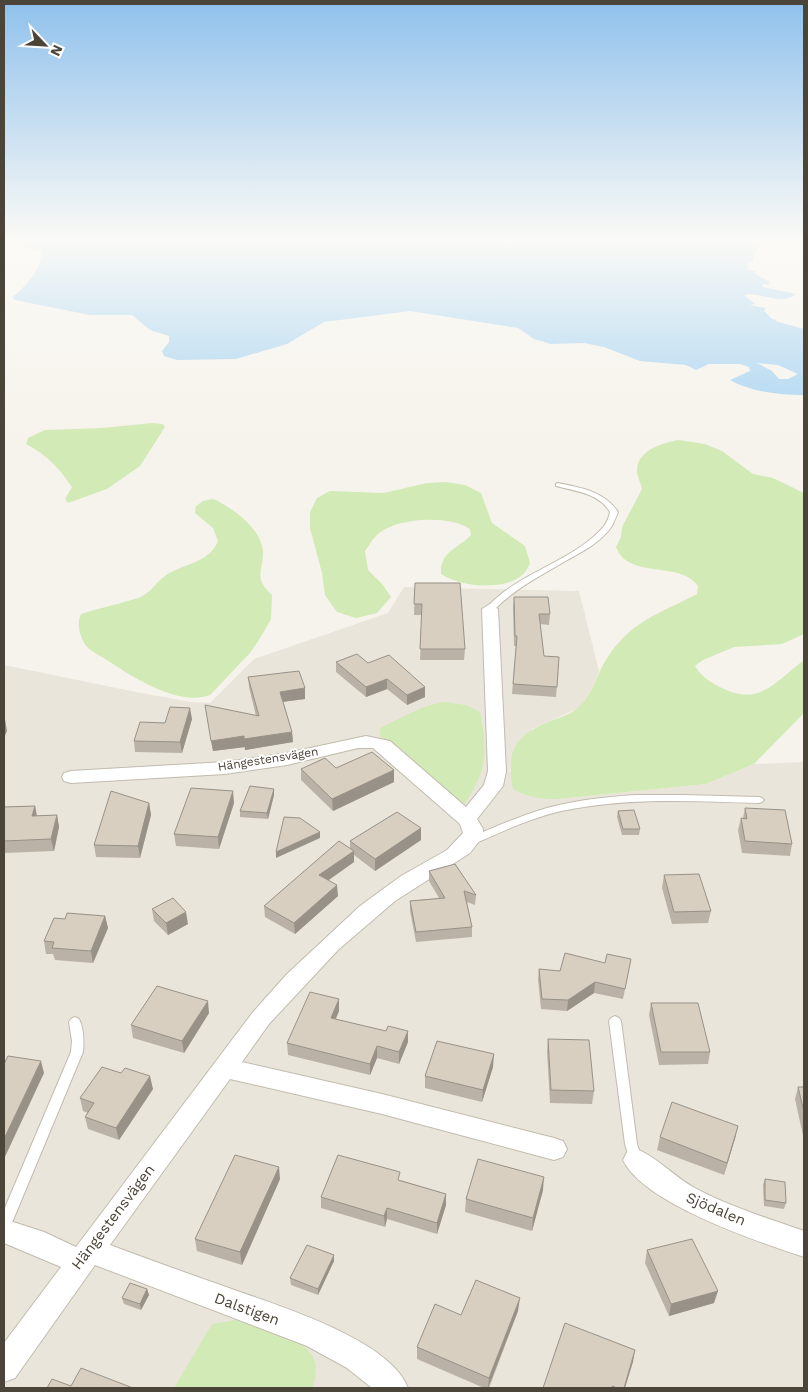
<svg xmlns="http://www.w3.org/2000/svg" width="808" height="1392" font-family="'Work Sans',sans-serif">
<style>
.residential{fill:#eae5da}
.green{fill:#d2eab5}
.water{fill:#a9d4f2;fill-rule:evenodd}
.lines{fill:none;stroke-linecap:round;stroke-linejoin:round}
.service-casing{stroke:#c2bbae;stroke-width:2}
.minor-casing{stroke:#c2bbae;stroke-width:2}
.service{fill:#fff;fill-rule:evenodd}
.minor{fill:#fff;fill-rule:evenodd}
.wall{fill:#bab2a6}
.shaded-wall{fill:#979187}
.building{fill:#d8cfc1;stroke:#979187}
.labels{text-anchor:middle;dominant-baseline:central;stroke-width:4;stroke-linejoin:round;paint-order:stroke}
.street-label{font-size:12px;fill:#4b4439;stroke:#fff}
.near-street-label{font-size:15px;fill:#4b4439;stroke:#fff}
</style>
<rect width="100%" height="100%" fill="#f6f3ec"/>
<path class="residential" d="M404,587L579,591L599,671L589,696L579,708L532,729L512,762L509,771L558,799L706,784L754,764L804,762V1388H4V665L136,692L191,702L210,703L254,659L388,613Z"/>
<path class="green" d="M152,423L163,424L165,427L140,466L107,489L68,503L65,499L72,487C59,468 47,455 26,444L28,438L45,430L102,428Z
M678,440L705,444L722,451L753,474L773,478L804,493V634L782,644L734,647L703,660L695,666C702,677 711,683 722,688C760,707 776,681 804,660V713L754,764L706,784L558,799C541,799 529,798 513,789C505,749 517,734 553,720C563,717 573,713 580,706C593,694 596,675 606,660C630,621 659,614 697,594L698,586C680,560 628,580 616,547L621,537L622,527L642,489C641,483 636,474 637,469C638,450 663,443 678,440Z
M446,482L465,485L481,493L492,523L525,546L530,563C528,568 525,573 521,576C501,591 461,587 441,574C440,551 458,549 471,535L470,529C450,515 396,517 377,535C372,539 369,546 365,551L368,570L383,585L391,597L377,613L356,618L337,612L325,595L322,573L310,528V512L317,498L330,491L384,493L427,483Z
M213,499C232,507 262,529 263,552C263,572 253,578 272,595L271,619L259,640L250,653L210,695C179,707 132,677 107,660C101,656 92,652 87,647C80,638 76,624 81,614C100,608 119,604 138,598C150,594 155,583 165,576C183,563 209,564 218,541L213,528L195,513L196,506L203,501Z
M442,702L466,705L480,712C488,753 487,772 462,808L379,735L380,728L421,708Z
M235,1320C260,1327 314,1336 316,1368C316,1375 314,1382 313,1388H174L212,1324Z"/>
<path class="water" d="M19,241H769L770,243L757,246L758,248L756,249L758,250L754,253L753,262L746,264L750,267L747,269L757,272L754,273L770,282L768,284L770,285L763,284V287L796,294C780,307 760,291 744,295L755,304L750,305L766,308L764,311L772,319L777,320L775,321L804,329V395C780,395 751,392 730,380L750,371L749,367L740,364H709L696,370L686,365L640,361L604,347L584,343L551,344L534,339L518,328L410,311L324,322L287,344L236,359L177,360L164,356L162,351L169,342V336L150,330L132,315H90L15,300L12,297C26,287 42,268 42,250L23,248ZM757,363L778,365L798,374L788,379H779L772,371Z"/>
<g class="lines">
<g class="service-casing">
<path id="service" d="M558,483C581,488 604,491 618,512C616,517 614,522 612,526C602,541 584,551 569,559C542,575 515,588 493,611H487L486,609L487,607C496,598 505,590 517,583C544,566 584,551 604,526C607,522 609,517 610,512C599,493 575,491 556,486V484Z
M635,795H684L759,797L762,798L764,800L762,802L759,803C693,801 626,797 561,811C531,818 503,831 476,843H468L467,841L468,839C494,827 520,816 547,808C576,800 605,797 635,795Z
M615,1016L619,1018L621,1021L637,1144L642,1160L641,1164L636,1166L631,1164L625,1144L609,1021L611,1018Z
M75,1017L79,1019C84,1029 84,1041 83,1052L11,1225L9,1229L4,1231V1210L71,1052L72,1041L69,1022L71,1019Z"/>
</g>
<g class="minor-casing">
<path id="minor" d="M490,604L498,609L506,771L503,786L477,819L483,829V836L470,853L395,901L338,950L269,1024L242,1062L382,1094L554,1138L563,1141L567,1149L563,1157L554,1160L382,1114L230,1079L110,1245C150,1260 189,1274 229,1288C275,1305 390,1339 408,1388H372L347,1368L307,1346L95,1265L15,1378L4,1382V1343L61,1267L4,1243V1219L44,1232L76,1247L253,1012L287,974L360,906L401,876L447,850L463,833L460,824L373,748H358L287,765L225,774L71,783L64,781L62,777L64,773L71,771L225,762L287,753L366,736L390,741L466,807L484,785L488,771L482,609Z
M636,1149C654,1155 675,1177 693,1187C728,1206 767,1218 804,1231V1257C759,1242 644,1204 623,1160L627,1152Z"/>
</g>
<use href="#service" class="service"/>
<use href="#minor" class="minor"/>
</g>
<path class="wall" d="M415,583L465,649L464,660H420L422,615H414Z
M514,597L550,614L549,625L540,624L544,656L559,657L556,697L512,694L516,646H514L513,607Z
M336,662L368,663L425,687V697L407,705L387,689L366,697L336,672Z
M248,677L305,688V699L283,702L292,732L293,742L245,750V747L213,751L205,705L256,716L249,687Z
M192,719L182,753L135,752L134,741L165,723Z
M336,768L394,770V782L333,811L301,780V769Z
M274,789V795L268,819L240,817V811Z
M149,803L151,815L140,858L96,857L94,845Z
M234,803L219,849L176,846L174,834Z
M35,806L37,816L57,815L59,827L54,851L4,853V807Z
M745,808L792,844L790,856L742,853L738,830L741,818H743Z
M618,811L640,829L639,835H622L617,817Z
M421,828V840L375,871L354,855V862L329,880L338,896L295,934L265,917L264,906L350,849V841Z
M429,871L476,895L475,905L467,902L472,927V937L416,942L410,911V901L439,898L429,881Z
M664,875L711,911L708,923L672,924L662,888Z
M152,909L188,924L168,935L154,921Z
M105,916L108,928L93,963L55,960L53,954H46L44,941L65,919Z
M539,969L560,971L629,969L623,999L594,993L567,1011L541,1009L538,979Z
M339,999V1011L336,1019L408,1042L399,1064L377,1058L370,1075L288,1055L287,1043Z
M651,1003L710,1052L708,1064L659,1065L649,1015Z
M209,1013L184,1053L133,1038L131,1025Z
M548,1039L594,1091L592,1104L550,1103L547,1051Z
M493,1067L482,1102L425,1088V1076Z
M798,1087H804V1140L795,1099Z
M153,1089L119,1140L88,1129L85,1117L88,1113L83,1111L80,1098Z
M738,1126L724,1175L657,1150L660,1137Z
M280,1179L242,1265L197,1251L195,1239Z
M765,1179L786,1203L784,1209L764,1206L763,1185Z
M400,1180L446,1194V1205L437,1234L387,1219L385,1227L321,1208V1197Z
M543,1190L532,1231L465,1212L466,1199Z
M647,1250L714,1303L669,1316L645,1263Z
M334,1255V1261L318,1295L291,1285L290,1278Z
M147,1289L149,1295L141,1310L124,1304L122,1298Z
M518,1311L489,1388H484L417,1359V1347Z"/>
<path class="shaded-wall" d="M387,679V689L366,697V687Z
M425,687V697L407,705V695Z
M305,688V699L281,702L280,692Z
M190,708L192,719L182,753L180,742Z
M5,719L7,731L4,738V721Z
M292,732L293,742L245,750L244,739Z
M244,736L245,747L213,751L211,741Z
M394,770V782L333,811L332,799Z
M274,789V795L268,819L267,813Z
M233,791L234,803L219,849L218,837Z
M149,803L151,815L140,858L138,846Z
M35,806L37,818L32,816Z
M57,815L59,827L54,851L51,839Z
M421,828V840L375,871V859Z
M320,832V838L276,858V852Z
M354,851V862L320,886L319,875Z
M337,885L338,896L295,934L294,923Z
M186,912L188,924L168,935L166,923Z
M105,916L108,928L93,963L91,951Z
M595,982L594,993L567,1011L568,1000Z
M339,999V1011L331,1029V1018Z
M208,1001L209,1013L184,1053L182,1041Z
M408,1031V1042L399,1064V1052Z
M377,1046V1058L370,1075V1064Z
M494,1054L493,1067L482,1102L483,1090Z
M41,1061L44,1073L4,1159V1139Z
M150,1076L153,1089L119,1140L116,1128Z
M738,1126L735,1139L724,1175L727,1163Z
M279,1167L280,1179L242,1265L240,1252Z
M544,1177L543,1190L532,1231L533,1218Z
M446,1194V1205L437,1234V1223Z
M387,1208V1219L385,1227L384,1216Z
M334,1255V1261L318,1295V1289Z
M147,1289L149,1295L141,1310L140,1304Z
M718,1291L714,1303L669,1316L671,1304Z
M520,1298L518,1311L488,1388L489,1378Z
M635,1350L633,1362L625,1388H624Z"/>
<path class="building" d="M415,583H460L465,649H420L422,604H414Z
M514,597H548L550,614H539L544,656L559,657L557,687L513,684L517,636H515Z
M357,654L368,663L389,655L425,687L407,695L387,679L366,687L336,662Z
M299,671L305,688L280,692L292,732L244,739V736L211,741L205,705L259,716L248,677Z
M170,707L190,708L180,742L134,741L140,722L165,723Z
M372,752L394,770L332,799L301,769L325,758L336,768Z
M250,786L274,789L267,813L240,811Z
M191,788L233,791L218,837L174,834Z
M111,791L149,803L138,846L94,845Z
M35,806L32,816L57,815L51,839L4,841V807Z
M745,808L785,810L792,844L745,841L741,818L747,819Z
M634,810L640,829H623L618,811Z
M397,812L421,828L375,859L350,841Z
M284,817L300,818L320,832L276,852Z
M339,841L354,851L319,875L337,885L294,923L264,906Z
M455,864L476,895L464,891L472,927L416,932L410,901L445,898L429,871Z
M699,874L711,911L674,912L664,875Z
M173,898L186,912L166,923L152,909Z
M67,913L105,916L91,951L52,948L54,942L44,941L54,918L65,919Z
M565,953L605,963L607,954L631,959L625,989L595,982L568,1000L542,999L539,969L560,971Z
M157,986L208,1001L182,1041L131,1025Z
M310,992L339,999L331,1018L386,1031L388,1026L408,1031L399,1052L377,1046L370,1064L287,1043Z
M651,1003H698L710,1052H661Z
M548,1039L589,1040L594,1091L551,1090Z
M437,1041L494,1054L483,1090L425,1076Z
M8,1056L41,1061L4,1139V1064Z
M102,1067L121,1073L125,1068L150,1076L116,1128L85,1117L94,1103L80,1098Z
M798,1087H804V1112Z
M672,1102L738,1126L727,1163L660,1137Z
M235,1155L279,1167L240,1252L195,1239Z
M338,1155L400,1172L398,1180L446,1194L437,1223L387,1208L384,1216L321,1197Z
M478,1159L544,1177L533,1218L466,1199Z
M765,1179L785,1182L786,1203L765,1200Z
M692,1239L718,1291L671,1304L647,1250Z
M307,1245L334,1255L318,1289L290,1278Z
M476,1280L520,1298L489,1378L417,1347L435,1304L461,1315Z
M130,1283L147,1289L140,1304L122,1298Z
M565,1323L635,1350L624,1388H617L612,1386V1388H543Z
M81,1368L133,1388H47L52,1379L71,1386Z"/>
<linearGradient id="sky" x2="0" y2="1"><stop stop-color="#8fc1ec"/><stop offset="0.55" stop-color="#fbfaf6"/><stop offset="1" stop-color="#fbfaf6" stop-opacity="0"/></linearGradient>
<rect width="808" height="436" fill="url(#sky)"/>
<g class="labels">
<g class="street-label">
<text transform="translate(268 759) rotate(-9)">Hängestensvägen</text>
</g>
<g class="near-street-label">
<text transform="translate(716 1209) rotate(23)">Sjödalen</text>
<text transform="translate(113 1217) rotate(-53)">Hängestensvägen</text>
<text transform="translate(247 1309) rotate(20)">Dalstigen</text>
</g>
</g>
<rect width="808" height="1392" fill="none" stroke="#4b4439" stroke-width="10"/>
<g transform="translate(45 45) rotate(115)" stroke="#ffffff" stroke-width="4" paint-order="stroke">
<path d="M0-4L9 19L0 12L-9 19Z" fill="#4b4439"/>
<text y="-8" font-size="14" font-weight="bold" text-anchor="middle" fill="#4b4439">N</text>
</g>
</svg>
